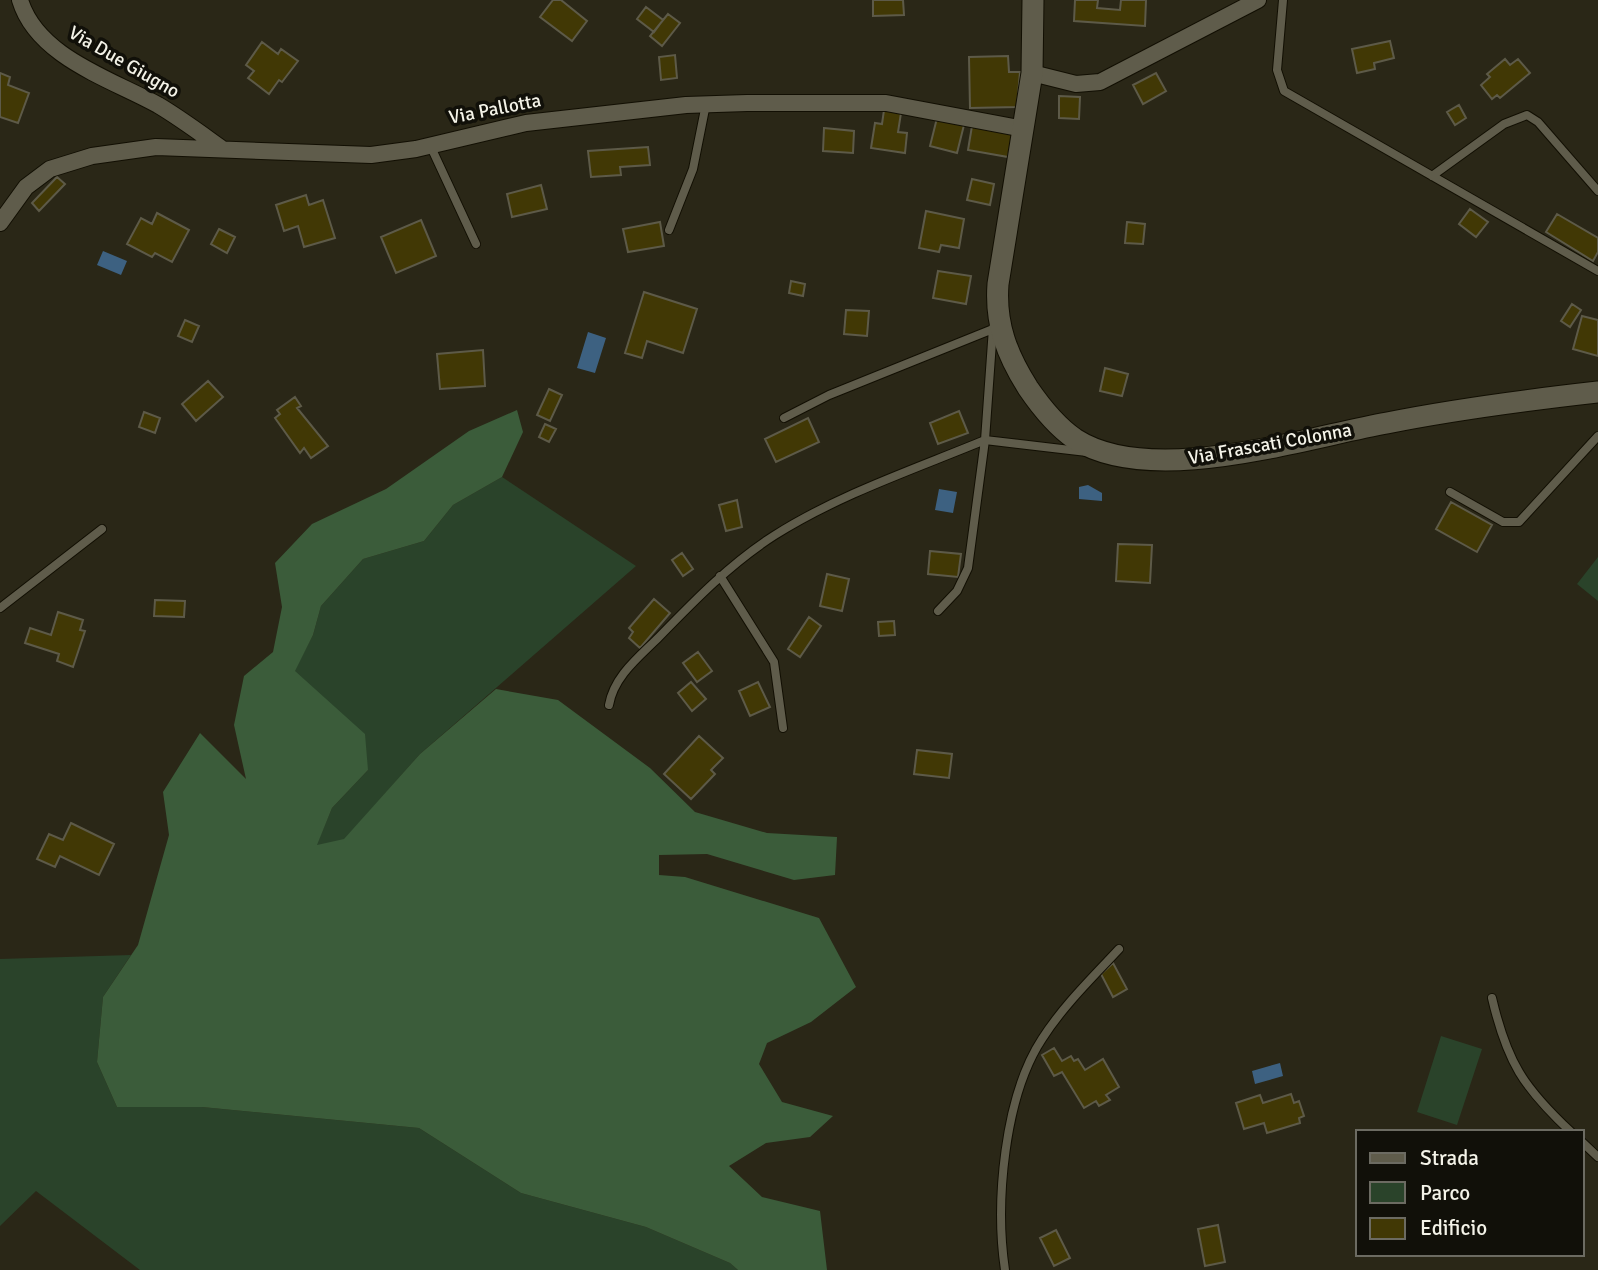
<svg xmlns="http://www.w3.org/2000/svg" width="1598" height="1270" font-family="Signika,sans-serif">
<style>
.green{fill:#2a432a}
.forest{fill:#3b5c3a}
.water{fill:#3d6181}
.building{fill:#413805;stroke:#5d5a48;stroke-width:2}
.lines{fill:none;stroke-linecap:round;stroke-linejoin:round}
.service-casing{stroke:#120f03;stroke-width:10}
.minor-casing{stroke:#120f03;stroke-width:18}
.tertiary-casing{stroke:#120f03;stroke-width:23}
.service{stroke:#5f5c4b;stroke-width:8}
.minor{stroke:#5f5c4b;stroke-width:16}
.tertiary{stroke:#5f5c4b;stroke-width:21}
.labels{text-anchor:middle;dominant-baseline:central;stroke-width:7;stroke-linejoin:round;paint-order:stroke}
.street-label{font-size:19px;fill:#f4f3e8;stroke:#111009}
</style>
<rect width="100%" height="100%" fill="#2a2717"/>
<path class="green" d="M502,477L636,566L420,754L344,840L316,846L332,808L368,770L294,671L313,635L321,606L363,559L424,541L453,505Z
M1598,557V601L1577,584Z
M131,955L103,997L97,1062L117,1107H202L419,1128L521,1193L646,1227L730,1263L738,1270H140L36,1191L0,1226V959Z
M1441,1036L1482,1049L1457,1125L1417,1112Z"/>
<path class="forest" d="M517,410L523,432L502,477L453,505L424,541L363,559L321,606L313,635L295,671L365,734L368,770L332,808L317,845L344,839L420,754L496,689L558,700L650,768L695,812L767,833L837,837L835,875L794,880L707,854L659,855V875L685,877L819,918L856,987L811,1022L767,1043L759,1064L782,1102L833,1116L810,1137L766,1143L729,1166L762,1197L820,1211L827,1270H738L730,1263L646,1227L521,1193L419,1128L202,1107H117L97,1062L103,997L138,945L169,835L163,792L200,733L246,779L234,725L244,676L273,652L282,607L275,563L312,524L386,489L469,431Z"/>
<path class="water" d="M103,251L127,261L121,275L97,265Z
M588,332L606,338L595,373L577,368Z
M1088,485L1102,493V501L1079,499V487Z
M939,489L957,492L953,513L935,510Z
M1280,1063L1283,1076L1255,1084L1252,1071Z"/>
<path class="building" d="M553,0H561L587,21L572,41L540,17Z
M873,0H903L904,15L873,16Z
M1075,0H1098L1097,8L1120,10L1121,0H1146L1145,26L1074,21Z
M646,7L663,20L654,32L637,19Z
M668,14L680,23L662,46L650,36Z
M1390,41L1394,58L1374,63L1375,69L1357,73L1352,49Z
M262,42L278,54L281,49L298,61L282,82L279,80L269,94L248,78L254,71L246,65Z
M675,55L677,78L661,80L659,57Z
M1008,56L1009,72H1020L1017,107L970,108L969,57Z
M1505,59L1510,65L1518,59L1530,73L1500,98L1497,95L1492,99L1481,85L1490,77L1487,74Z
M0,73L10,77L8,85L29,93L18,123L0,117Z
M1156,73L1166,91L1143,104L1133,85Z
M1059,96L1080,97L1079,119L1059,118Z
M1459,105L1466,118L1455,125L1447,112Z
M884,110L901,113L898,132L907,133L905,153L871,148L875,123L882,124Z
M937,118L964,125L957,153L930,146Z
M972,126L1013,133L1008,157L968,150Z
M824,128L854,131L853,153L823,151Z
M648,147L650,165L620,167L621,175L591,177L588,151Z
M57,177L65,184L39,211L32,203Z
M972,179L994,184L990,205L967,200Z
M541,185L547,209L512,217L507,194Z
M306,195L309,205L323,200L335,238L304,247L298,226L284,231L276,205Z
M1470,209L1488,222L1476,237L1459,224Z
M926,211L964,219L959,248L941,245L939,252L919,248Z
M157,213L189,230L172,262L155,253L152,257L127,244L141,218L152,224Z
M1557,214L1598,238V252L1593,261L1546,232Z
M421,220L436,256L396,273L381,237Z
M660,222L664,246L628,252L623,229Z
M1127,222L1145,224L1143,244L1125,243Z
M219,229L235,237L227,253L211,244Z
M938,271L971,276L966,304L933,298Z
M791,281L805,284L803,296L789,293Z
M644,292L697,309L683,353L647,341L642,358L625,353Z
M1572,304L1581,310L1570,327L1561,321Z
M846,310L869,311L867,336L844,334Z
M1582,316L1598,320V356L1573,349Z
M185,320L199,326L192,342L178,336Z
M483,350L485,386L440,389L437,354Z
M1105,368L1128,374L1122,396L1100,391Z
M208,381L223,397L196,421L182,404Z
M549,389L562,395L550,421L537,415Z
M295,397L301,406L297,408L328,446L311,458L304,448L300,453L275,418L280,414L277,410Z
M959,411L968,433L938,444L930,423Z
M144,412L160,418L155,433L139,427Z
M808,418L819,442L776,462L765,439Z
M545,424L556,429L549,442L539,437Z
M737,500L742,527L726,531L719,505Z
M1451,502L1492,525L1477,552L1436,529Z
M1118,544L1152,545L1150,583L1116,581Z
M930,551L961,554L958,577L928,574Z
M682,553L693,569L683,576L672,560Z
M827,574L849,579L842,611L820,606Z
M654,599L670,613L640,648L629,638L633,632L629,628Z
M155,600L185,601L184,617L154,616Z
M58,612L83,620L80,630L85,631L73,667L57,661L59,654L25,643L30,628L51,635Z
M809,617L821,626L800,657L788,649Z
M894,621L895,635L879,636L878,622Z
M698,652L712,671L697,682L683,663Z
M691,682L706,699L692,711L678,693Z
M758,682L770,707L750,716L739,691Z
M699,736L723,758L711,770L715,774L691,799L664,774Z
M917,750L952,754L949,778L914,774Z
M71,823L114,844L99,875L60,856L55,867L37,859L49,834L63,840Z
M1113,963L1127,989L1113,997L1101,974Z
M1054,1048L1062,1061L1071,1056L1074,1061L1078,1059L1085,1070L1103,1059L1119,1087L1106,1095L1110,1100L1099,1106L1096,1101L1084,1108L1062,1072L1054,1076L1042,1055Z
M1291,1094L1294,1103L1299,1101L1304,1116L1299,1118L1300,1123L1267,1133L1264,1123L1244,1129L1236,1103L1260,1095L1263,1103Z
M1218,1225L1225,1262L1205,1266L1198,1229Z
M1056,1230L1070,1258L1054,1266L1040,1238Z"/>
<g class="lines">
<g class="service-casing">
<path id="service" d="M1283,0L1277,70L1284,91L1598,271
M430,145L476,244
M1432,176L1504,124L1527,115L1538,122L1598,191
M669,230L693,169L706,104
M993,328L985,440L1087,452
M784,418L829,395L993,329
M1450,492L1503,522H1519L1598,436
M720,576L774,662L783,728
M0,608L102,529
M609,705C614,676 639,657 659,637C695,600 731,563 775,535C840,494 915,469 985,440L968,568L957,591L938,611
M1492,998C1507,1062 1523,1087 1571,1132
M1582,1142L1598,1157
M1005,1270C995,1203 1004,1097 1042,1039C1063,1006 1092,978 1119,949"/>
</g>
<g class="minor-casing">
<path id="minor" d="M20,0C37,57 111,79 158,105C180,118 200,133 221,148
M1032,73L1076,84L1100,82L1258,0
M0,223L26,187L50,169L92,156L156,147L371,155L416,149L526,123L686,105L747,103H886L1024,129"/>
</g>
<g class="tertiary-casing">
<path id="tertiary" d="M1033,0L1032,73L998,284C995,324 1007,355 1028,388C1041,407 1056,426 1075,439C1151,488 1303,438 1387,423C1457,409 1527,400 1598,392"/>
</g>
<use href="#service" class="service"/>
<use href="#minor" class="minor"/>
<use href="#tertiary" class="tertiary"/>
</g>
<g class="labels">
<g class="street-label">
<text transform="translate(124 62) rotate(30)">Via Due Giugno</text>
<text transform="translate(495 109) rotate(-11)">Via Pallotta</text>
<text transform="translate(1270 444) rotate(-10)">Via Frascati Colonna</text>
</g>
</g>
<rect x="1356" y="1130" width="228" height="126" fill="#111009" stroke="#6c6b62" stroke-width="2"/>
<rect x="1370" y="1153" width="35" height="10" fill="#5f5c4b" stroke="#6c6b62" stroke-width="2"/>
<text x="1420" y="1165" font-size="21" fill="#f4f3e8">Strada</text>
<rect x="1370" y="1182" width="35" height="21" fill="#2a432a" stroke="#6c6b62" stroke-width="2"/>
<text x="1420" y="1200" font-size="21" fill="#f4f3e8">Parco</text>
<rect x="1370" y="1218" width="35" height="21" fill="#413805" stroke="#6c6b62" stroke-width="2"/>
<text x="1420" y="1235" font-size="21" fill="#f4f3e8">Edificio</text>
</svg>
